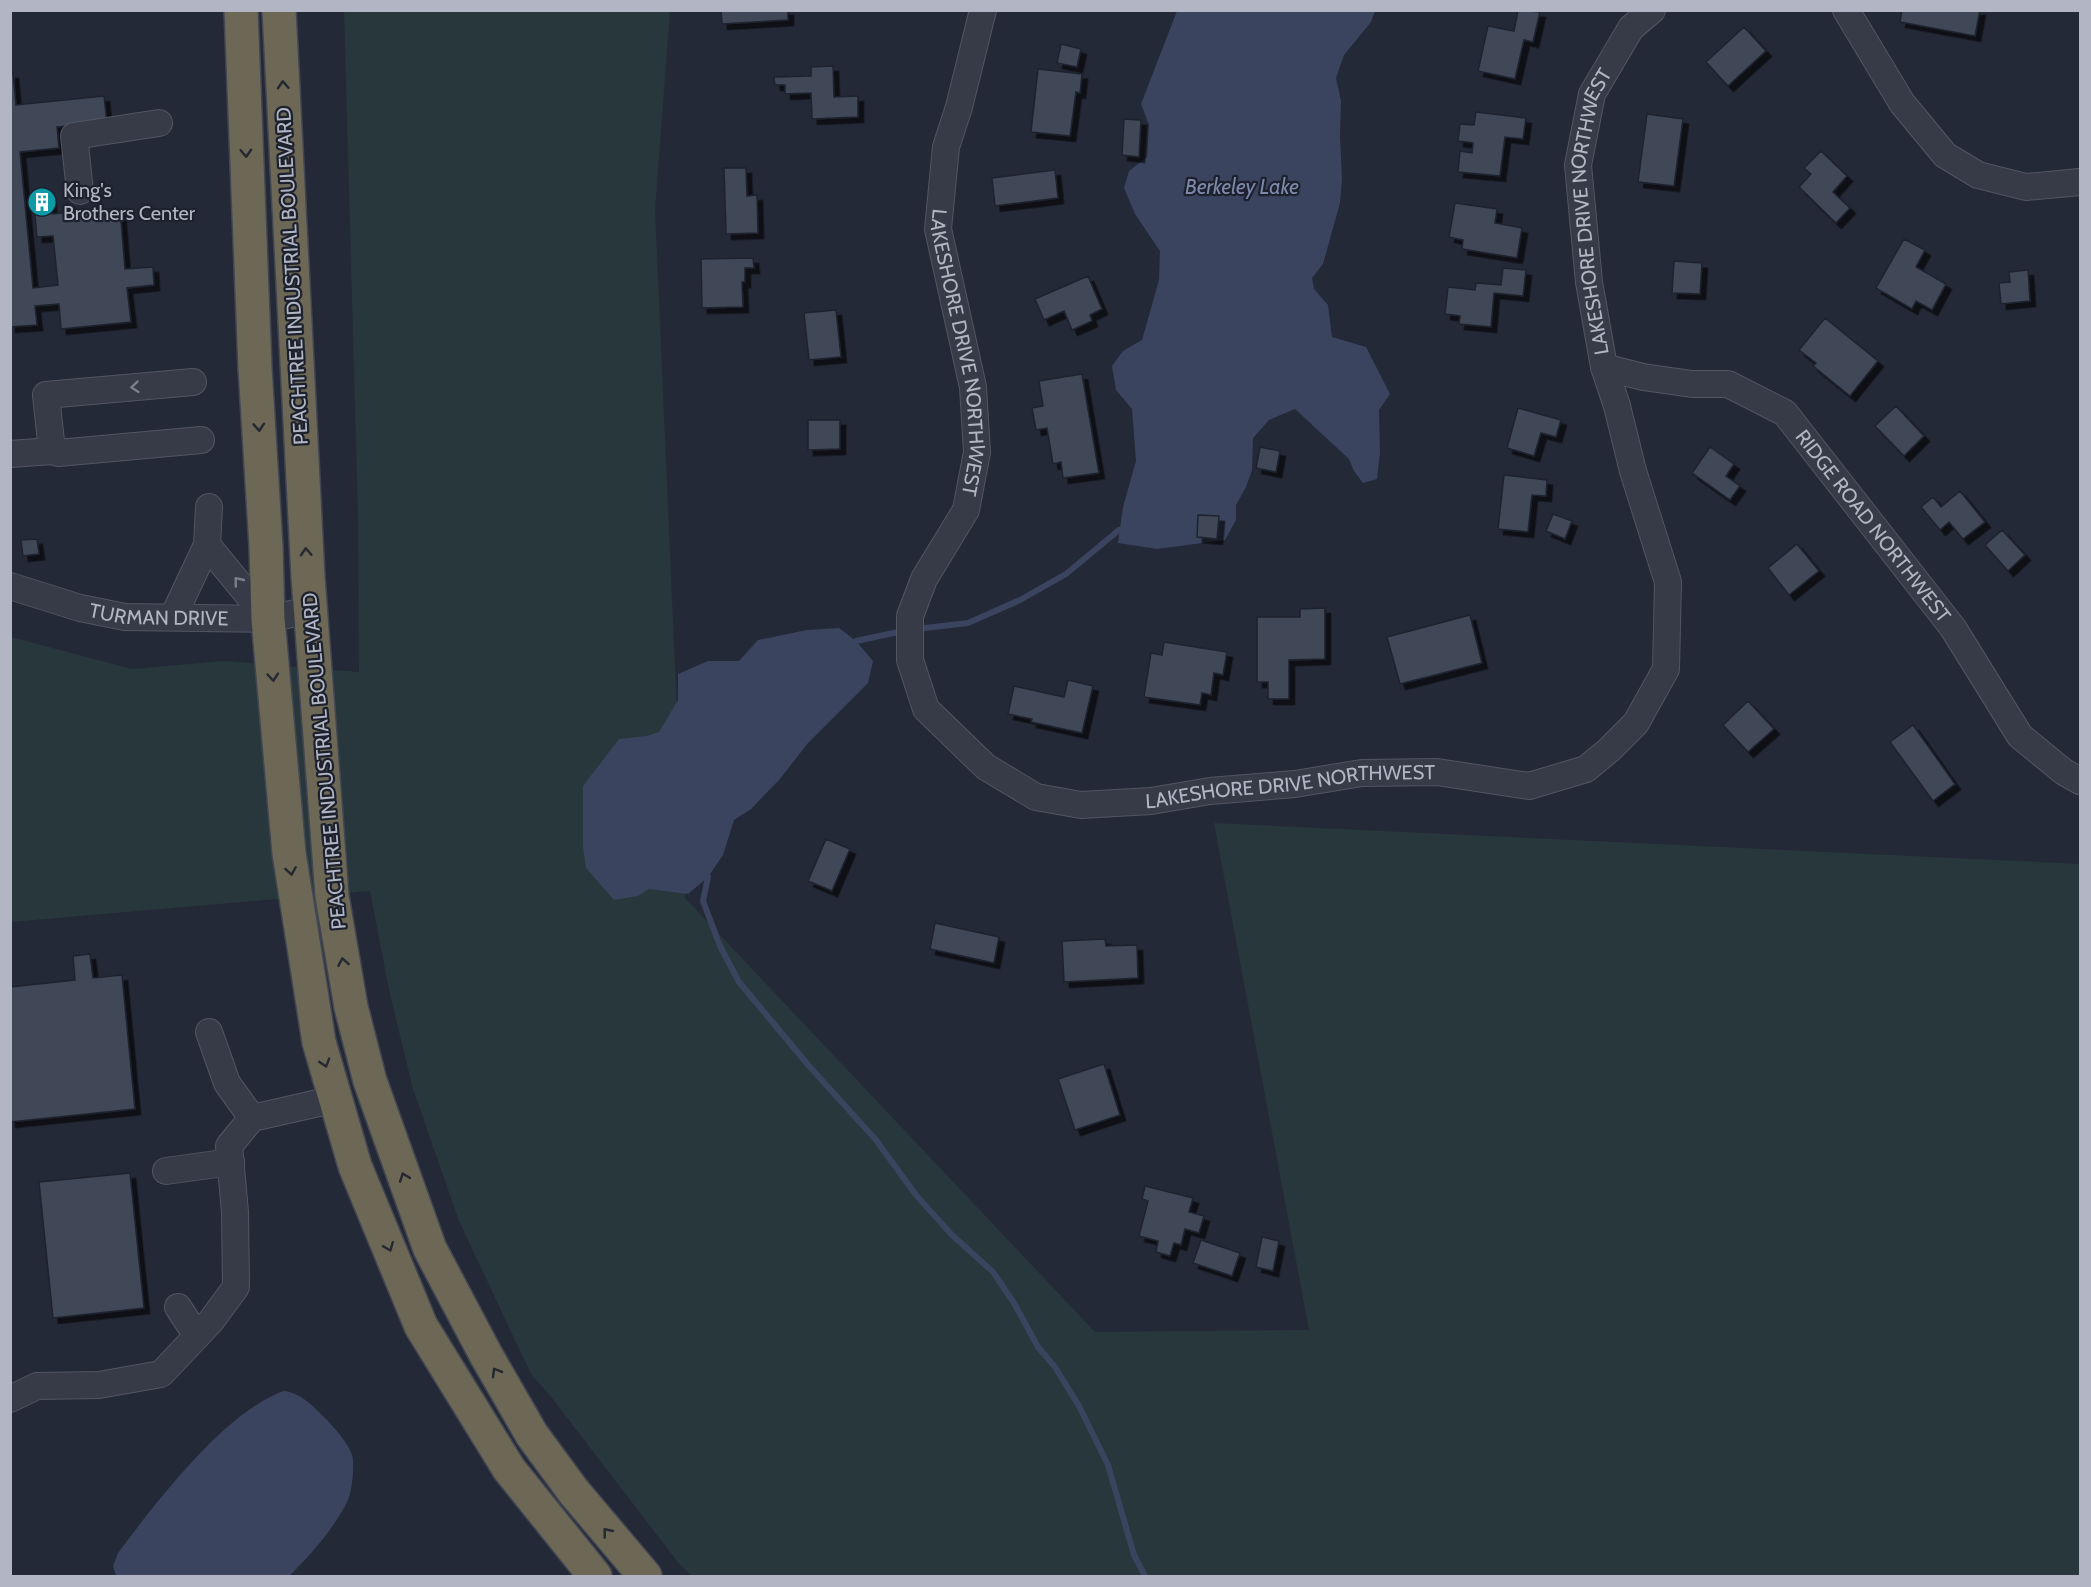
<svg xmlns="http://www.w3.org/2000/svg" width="2091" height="1587" font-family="Cabin,sans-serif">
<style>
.green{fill:#28373b}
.water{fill:#3a445f}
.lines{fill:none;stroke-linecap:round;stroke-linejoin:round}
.stream{stroke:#3a445f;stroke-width:6}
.building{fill:#404757;stroke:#1e232f;stroke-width:1.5;filter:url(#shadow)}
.minor-casing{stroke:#525663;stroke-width:28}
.highway-casing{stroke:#424653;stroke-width:36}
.minor{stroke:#373b48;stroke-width:26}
.highway{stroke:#6d6755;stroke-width:33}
.oneway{stroke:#242831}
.oneway2{stroke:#7b7f8c}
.labels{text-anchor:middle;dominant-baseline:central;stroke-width:4.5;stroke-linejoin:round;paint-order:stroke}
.poi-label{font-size:20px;fill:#b2b6c4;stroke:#1c212d;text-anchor:start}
.street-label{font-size:20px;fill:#b2b6c4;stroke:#1c212d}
.water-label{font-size:21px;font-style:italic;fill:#7c89aa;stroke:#1c212d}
</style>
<defs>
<filter id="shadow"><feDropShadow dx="5.5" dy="5.5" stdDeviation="0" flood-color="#0009"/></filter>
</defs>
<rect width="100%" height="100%" fill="#242937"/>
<path class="green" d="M344,11H670L655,209L685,898L1095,1332L1309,1330L1214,823L2080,864V1576H692L680,1565L552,1398L531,1374L459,1221L413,1089L389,990L370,891L11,922V637L132,669L224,661L359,672L358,514Z"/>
<path class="water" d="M1177,11H1375L1371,22L1344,55L1336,78L1341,101L1340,136L1342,179L1340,203L1323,264L1312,278L1314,289L1328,305L1332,337L1366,347L1390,394L1379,410L1380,453L1377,479L1363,483L1354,471L1349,459L1295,409L1269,420L1253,438L1252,470L1246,487L1236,505V520L1225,540L1157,549L1118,543L1123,507L1136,461L1132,409L1116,390L1112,366L1123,351L1142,340L1159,280L1160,251L1135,214L1124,188L1129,171L1147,157L1149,125L1141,104Z
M839,628L856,641L873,661L868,683L808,743L779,780L751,809L734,820L723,855L708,877L688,894L649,889L638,896L614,900L586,868L583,847V786L619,739L647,736L659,732L678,700V674L708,661H739L758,640L807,630Z
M284,1391C301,1393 313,1406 325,1418C333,1426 349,1444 352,1455C355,1464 352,1491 348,1500C335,1527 310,1556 289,1576H116L113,1566L118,1553C155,1504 225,1411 284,1391Z"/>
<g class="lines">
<path class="stream" d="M916,629L968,623L1020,600L1066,574L1119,530
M856,641L903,631
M708,877L703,901L720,946L739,982L809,1066L876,1140L916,1195L951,1234L993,1272L1014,1303L1038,1347L1055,1367L1079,1406L1108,1465L1134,1555L1145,1576"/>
</g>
<path class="building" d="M721,10H788V20L722,24Z
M1518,10L1540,12L1533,42L1524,40L1515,79L1478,71L1488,26L1514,31Z
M1902,10H1980L1975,36L1900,22Z
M1744,27L1766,51L1728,86L1706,62Z
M1061,44L1081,49L1077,67L1057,63Z
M833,66L834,97L858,96V117L812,119L811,93L785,94V85H775L774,77L811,76V67Z
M1038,69L1082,74L1080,93L1076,92L1070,136L1031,132Z
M10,73H13L16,105L104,96L107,123L57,127L59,148L20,152L33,288L58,285L53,236L37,237L33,196L50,194L52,214L120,208L125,269L153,267L154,285L127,288L131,322L61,329L59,304L35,306L37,325L10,327Z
M1476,112L1526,118L1523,139L1505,137L1500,176L1458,172L1460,151L1472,153L1473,143L1458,141L1460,124L1474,125Z
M1647,114L1683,119L1674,186L1638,182Z
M1124,119L1141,120L1139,157L1122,155Z
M1821,151L1847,176L1833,192L1850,208L1836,223L1799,187L1811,174L1804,168Z
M724,168H746L747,196L757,195L758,233L726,234Z
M1055,170L1058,198L995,206L992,178Z
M1455,203L1497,209L1495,223L1522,228L1517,258L1462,249L1463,240L1449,237Z
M1904,239L1925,250L1916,267L1946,284L1932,310L1916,301L1912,309L1876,288Z
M753,258L754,268H745V282H742L743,307L702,308L701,259Z
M1674,261L1702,263L1700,294L1672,293Z
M1503,268L1526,270L1523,296L1494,293L1491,327L1459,324L1460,316L1445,314L1448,287L1475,290L1476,283L1501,285Z
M2028,270L2030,301L2001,304L1999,283L2010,282L2009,272Z
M1088,276L1102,309L1090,315L1092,321L1072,330L1064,311L1044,320L1035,299Z
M836,310L841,357L809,360L804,313Z
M1825,318L1878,361L1850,396L1813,366L1816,363L1799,350Z
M1082,374L1099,473L1063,478L1061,462L1053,464L1047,428L1036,430L1032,408L1043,406L1039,381Z
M1896,406L1924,436L1904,456L1875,426Z
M1518,408L1561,420L1556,437L1541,433L1534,456L1507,448Z
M808,420H840V449L808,450Z
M1260,447L1280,451L1276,472L1256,468Z
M1710,447L1734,464L1726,476L1740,486L1730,500L1692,473Z
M1504,475L1547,480L1546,496L1532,495L1528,532L1498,529Z
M1960,491L1985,522L1963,539L1949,522L1940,530L1921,507L1933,497L1941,507Z
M1553,514L1572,521L1565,539L1546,531Z
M1198,515L1219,516L1217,539L1197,537Z
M2002,530L2025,555L2008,571L1985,545Z
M37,539L39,554L23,556L21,540Z
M1797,544L1819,571L1789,595L1768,568Z
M1325,608V659L1289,660V699H1268V682H1257V617H1300V609Z
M1470,615L1482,663L1400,684L1387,637Z
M1164,642L1227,652L1223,675L1214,673L1211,695L1202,693L1200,705L1144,697L1151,653L1162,655Z
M1068,680L1093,686L1082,733L1031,722L1032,719L1008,714L1014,686L1064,697Z
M1748,701L1774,729L1748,752L1723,725Z
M1913,725L1955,784L1933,801L1890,742Z
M826,839L850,849L832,891L808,881Z
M935,923L999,937L994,963L930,949Z
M1105,939L1106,946L1137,945L1138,978L1064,982L1062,941Z
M90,954L93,978L122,975L135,1109L10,1122V987L75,980L73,956Z
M1104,1064L1120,1115L1075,1130L1058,1079Z
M130,1173L144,1308L53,1318L39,1182Z
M1145,1186L1193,1198L1189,1212L1204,1216L1199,1233L1185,1229L1181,1245L1174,1243L1170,1256L1156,1252L1158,1241L1139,1236L1148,1201L1142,1199Z
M1262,1237L1279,1241L1273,1271L1256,1267Z
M1201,1240L1240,1253L1232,1276L1193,1263Z"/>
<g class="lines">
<g class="minor-casing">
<g id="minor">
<path id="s1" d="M983,10L959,107L946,147L938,229L973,387L977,452L966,510L924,579L910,616V660L926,709L986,767L1036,797L1081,805L1151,801L1210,791L1295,784L1362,773L1437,772L1529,786L1586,769L1609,750L1636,723L1666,669L1668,582L1633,471L1617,406L1604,367L1589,282L1578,165L1592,94L1631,28L1652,10"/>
<path d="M1846,10L1902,103L1945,155L1978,175L2026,187L2080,182"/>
<path d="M80,191L74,136L159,123"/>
<path id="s2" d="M1604,367L1643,377L1692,384H1728L1785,413L1953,628L2020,736L2064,772L2080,781"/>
<path d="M52,451L46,395L193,382"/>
<path d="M10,454L52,451L58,453L201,440"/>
<path d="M207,545L268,619"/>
<path id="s3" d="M10,586L80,608L125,617L268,619L310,610"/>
<path d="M173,617L207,545L209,507"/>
<path d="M209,1032L227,1083L252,1118"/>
<path d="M166,1171L231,1162"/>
<path d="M178,1307L197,1336"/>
<path d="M10,1399L37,1386L99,1385L161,1374L211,1321L236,1287L235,1212L229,1146L252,1118L336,1099"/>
</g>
</g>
<g class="highway-casing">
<path id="highway" d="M241,10L255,368L266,547L268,619L289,853L319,1042L355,1166L421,1326L509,1469L595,1576
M279,10L308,577L332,896L351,1007L370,1081L430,1249L486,1355L532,1435L574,1492L645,1576"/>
</g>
<use href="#minor" class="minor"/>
<use href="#highway" class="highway"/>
</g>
<defs><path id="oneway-chevron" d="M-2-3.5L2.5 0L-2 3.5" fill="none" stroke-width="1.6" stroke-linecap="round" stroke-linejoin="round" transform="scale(1.5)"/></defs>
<g class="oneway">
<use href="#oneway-chevron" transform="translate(283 85) rotate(-93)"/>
<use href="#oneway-chevron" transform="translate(246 153) rotate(88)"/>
<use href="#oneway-chevron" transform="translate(259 427) rotate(86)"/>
<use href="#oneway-chevron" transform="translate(306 552) rotate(-93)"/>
<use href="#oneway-chevron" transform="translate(273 677) rotate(85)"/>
<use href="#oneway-chevron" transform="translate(291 871) rotate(81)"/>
<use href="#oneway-chevron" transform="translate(343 962) rotate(-100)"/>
<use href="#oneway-chevron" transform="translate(325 1063) rotate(73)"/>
<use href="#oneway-chevron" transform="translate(404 1177) rotate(-110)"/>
<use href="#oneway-chevron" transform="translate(389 1247) rotate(68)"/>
<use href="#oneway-chevron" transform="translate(496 1372) rotate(-120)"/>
<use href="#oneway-chevron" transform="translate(607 1532) rotate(-129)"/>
</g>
<g class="oneway2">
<use href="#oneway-chevron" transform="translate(135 387) rotate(175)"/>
<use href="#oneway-chevron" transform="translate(238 581) rotate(-129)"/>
</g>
<defs>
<g id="building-disc" transform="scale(1.5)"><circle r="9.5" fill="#0f9aa8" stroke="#1c212d"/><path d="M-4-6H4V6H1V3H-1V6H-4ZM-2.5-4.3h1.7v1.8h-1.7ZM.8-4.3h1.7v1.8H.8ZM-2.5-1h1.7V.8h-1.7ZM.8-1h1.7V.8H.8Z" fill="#fff"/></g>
</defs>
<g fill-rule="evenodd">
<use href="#building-disc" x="42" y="202"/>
</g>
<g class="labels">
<g class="poi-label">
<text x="63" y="190">King's<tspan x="63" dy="23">Brothers Center</tspan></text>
</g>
<g class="street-label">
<text stroke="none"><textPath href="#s1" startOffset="2024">LAKESHORE DRIVE NORTHWEST</textPath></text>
<text transform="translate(292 276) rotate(-93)">PEACHTREE INDUSTRIAL BOULEVARD</text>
<text stroke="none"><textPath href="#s1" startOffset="350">LAKESHORE DRIVE NORTHWEST</textPath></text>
<text stroke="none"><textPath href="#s2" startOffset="333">RIDGE ROAD NORTHWEST</textPath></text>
<text stroke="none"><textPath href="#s3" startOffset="153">TURMAN DRIVE</textPath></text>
<text transform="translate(324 761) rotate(-95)">PEACHTREE INDUSTRIAL BOULEVARD</text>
<text stroke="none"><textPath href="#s1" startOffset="1124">LAKESHORE DRIVE NORTHWEST</textPath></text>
</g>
<g class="water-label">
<text x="1242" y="186">Berkeley Lake</text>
</g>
</g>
<rect width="2091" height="1587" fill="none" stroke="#b2b6c4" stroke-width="24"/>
</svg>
